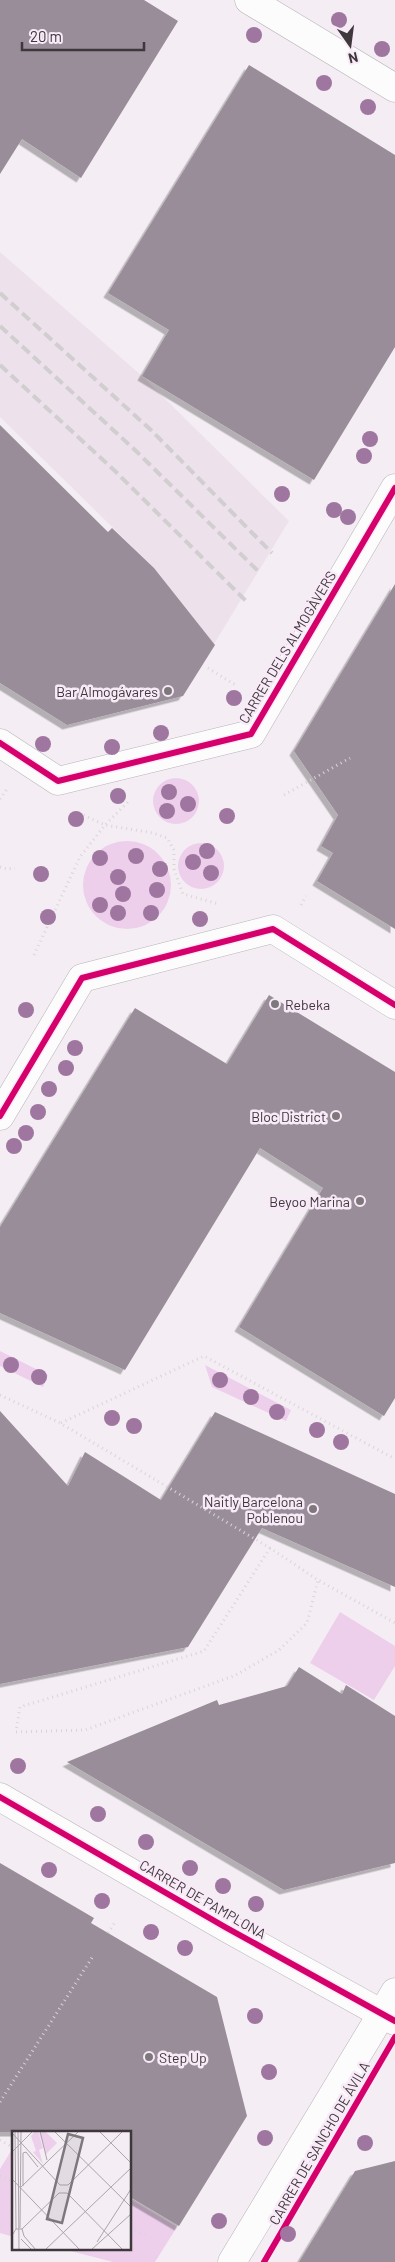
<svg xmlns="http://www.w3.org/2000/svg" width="395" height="2262" font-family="Barlow,sans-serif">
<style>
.built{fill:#ede1ec}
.green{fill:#edcfec}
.building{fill:#998d99;filter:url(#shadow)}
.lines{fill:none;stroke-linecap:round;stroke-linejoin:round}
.street-casing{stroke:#b9b3b8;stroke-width:29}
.path{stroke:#d8d5d7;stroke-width:3;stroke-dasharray:1 4;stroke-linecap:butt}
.street{stroke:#fdfcfd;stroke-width:28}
.rail{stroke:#d0cecf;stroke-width:4;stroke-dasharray:10 5;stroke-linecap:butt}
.cycleway-casing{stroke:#f8eaf7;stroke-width:9}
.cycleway{stroke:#d6006c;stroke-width:6}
.tree{fill:#9f769f}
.poi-dot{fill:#7e787d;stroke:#f8eaf7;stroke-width:2}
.labels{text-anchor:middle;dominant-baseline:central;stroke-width:5;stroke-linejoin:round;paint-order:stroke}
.street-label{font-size:14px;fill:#3e383d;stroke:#f8eaf7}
.poi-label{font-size:14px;fill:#3e383d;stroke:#f8eaf7;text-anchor:end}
.inset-road{fill:none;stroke:#aba5ab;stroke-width:1}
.view{fill:#7e787d;fill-opacity:0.15;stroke:#7e787d;stroke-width:2.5}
.inset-edge{fill:none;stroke:#3e383d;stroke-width:2.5}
</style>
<defs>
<filter id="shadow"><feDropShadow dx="-4.5" dy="4.5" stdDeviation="0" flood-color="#0004"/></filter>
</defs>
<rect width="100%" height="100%" fill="#f4eef4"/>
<path class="built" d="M0,252L142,376L289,521L214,644L152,566L0,417Z"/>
<path class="green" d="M153 801a23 23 0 1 1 46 0a23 23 0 1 1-46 0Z
M83 885a44 44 0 1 1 88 0a44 44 0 1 1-88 0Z
M178 866a23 23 0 1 1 46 0a23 23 0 1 1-46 0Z
M0,1351L48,1375L43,1387L0,1366Z
M205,1365L291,1410L286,1421L212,1387Z
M340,1612L395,1646V1666L374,1700L310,1663Z
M14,2146V2237L0,2233V2169Z
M130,2199L177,2227L155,2262H113L59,2248H130Z"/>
<path class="building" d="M0,0H144L178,21L81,178L22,139L0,174Z
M249,65L395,155V347L314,480L142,376L169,330L108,293Z
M0,425L108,532L112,528L154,568L215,645L183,696L67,725L0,683Z
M395,584V929L317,881L333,853L321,846L338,815L294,751Z
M269,995L395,1072V1398L384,1416L239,1327L323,1188L260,1148L125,1370L0,1313V1227L135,1008L227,1064Z
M0,1411L68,1486L85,1452L161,1500L215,1412L395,1494V1587L262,1528L188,1647L0,1684Z
M299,1667L342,1694L346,1685L395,1716V1863L284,1890L67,1762L217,1700L219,1705L287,1686Z
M0,1863L94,1918L91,1923L217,1997L247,2116L179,2226L130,2197V2132H0Z
M395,2161V2262H299L355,2171Z"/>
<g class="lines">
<g class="street-casing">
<path id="street" d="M249,0L395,88
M0,743L58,781L251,734L395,488
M0,1116L82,978L273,929L395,1005
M0,1797L225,1927L395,2021
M232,2262L395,1992"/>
</g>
<path class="path" d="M208,668L237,686
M284,795L350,758
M0,799L7,789
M79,813L105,825L153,833L167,838L174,850V869L183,894L219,904
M0,867L7,869L15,868
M301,905L306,896
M34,955L80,857L105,825L128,802
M0,1395L60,1423L270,1548L318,1580L395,1623
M61,1423L204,1356L395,1459
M270,1548L204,1651L20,1707L16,1732L85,1730L236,1675L279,1650L307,1623L318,1580
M108,1933L115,1922
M0,2102L93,1956
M0,2140L14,2148
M0,2176L14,2182
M130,2229L145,2235"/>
<use href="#street" class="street"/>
<path class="rail" d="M0,293L151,430L272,553
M0,326L135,450L258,571
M0,365L115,471L246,601"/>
<g class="cycleway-casing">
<path id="cycleway" d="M0,743L58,781L251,734L395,488
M0,1116L82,978L273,929L395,1005
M0,1797L225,1927L395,2021
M264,2262L395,2037"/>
</g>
<use href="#cycleway" class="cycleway"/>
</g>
<g class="tree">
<circle cx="339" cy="20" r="8"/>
<circle cx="254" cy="35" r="8"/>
<circle cx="382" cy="49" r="8"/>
<circle cx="324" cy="83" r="8"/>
<circle cx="368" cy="107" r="8"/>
<circle cx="370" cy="439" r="8"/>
<circle cx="364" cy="456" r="8"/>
<circle cx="282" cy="494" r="8"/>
<circle cx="334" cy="510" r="8"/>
<circle cx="348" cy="517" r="8"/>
<circle cx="234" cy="698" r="8"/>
<circle cx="161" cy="733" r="8"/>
<circle cx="43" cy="744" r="8"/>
<circle cx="112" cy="747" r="8"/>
<circle cx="169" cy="792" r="8"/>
<circle cx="118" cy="796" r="8"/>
<circle cx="188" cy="804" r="8"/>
<circle cx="167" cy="811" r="8"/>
<circle cx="227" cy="816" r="8"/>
<circle cx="76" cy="819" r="8"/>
<circle cx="207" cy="851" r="8"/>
<circle cx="136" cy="856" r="8"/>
<circle cx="100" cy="858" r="8"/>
<circle cx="193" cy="862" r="8"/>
<circle cx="160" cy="869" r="8"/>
<circle cx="211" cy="873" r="8"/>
<circle cx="41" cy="874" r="8"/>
<circle cx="118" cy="877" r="8"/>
<circle cx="157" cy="890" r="8"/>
<circle cx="123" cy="894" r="8"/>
<circle cx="100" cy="905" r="8"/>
<circle cx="118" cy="913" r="8"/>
<circle cx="151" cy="913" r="8"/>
<circle cx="48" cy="917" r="8"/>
<circle cx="200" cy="919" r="8"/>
<circle cx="26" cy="1010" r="8"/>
<circle cx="75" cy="1048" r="8"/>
<circle cx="66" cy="1068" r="8"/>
<circle cx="49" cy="1089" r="8"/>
<circle cx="38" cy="1112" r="8"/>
<circle cx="26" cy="1133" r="8"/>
<circle cx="14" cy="1146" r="8"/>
<circle cx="11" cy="1365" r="8"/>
<circle cx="39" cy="1377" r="8"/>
<circle cx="220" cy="1380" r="8"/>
<circle cx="251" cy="1397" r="8"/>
<circle cx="277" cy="1412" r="8"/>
<circle cx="112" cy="1418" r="8"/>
<circle cx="134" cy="1426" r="8"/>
<circle cx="317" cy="1430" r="8"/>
<circle cx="341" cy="1442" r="8"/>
<circle cx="18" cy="1766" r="8"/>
<circle cx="98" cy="1814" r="8"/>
<circle cx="146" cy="1842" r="8"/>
<circle cx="190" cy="1868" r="8"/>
<circle cx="49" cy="1870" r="8"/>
<circle cx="223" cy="1886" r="8"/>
<circle cx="102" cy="1901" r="8"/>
<circle cx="256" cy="1904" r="8"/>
<circle cx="151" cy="1932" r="8"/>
<circle cx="185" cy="1948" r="8"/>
<circle cx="255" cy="2016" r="8"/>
<circle cx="269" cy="2072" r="8"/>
<circle cx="265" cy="2138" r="8"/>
<circle cx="365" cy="2143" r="8"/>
<circle cx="219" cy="2221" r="8"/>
<circle cx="288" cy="2234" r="8"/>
</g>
<g class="poi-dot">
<circle cx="168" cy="691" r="5"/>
<circle cx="275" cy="1004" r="5"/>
<circle cx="336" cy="1116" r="5"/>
<circle cx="360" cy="1201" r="5"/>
<circle cx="313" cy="1509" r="5"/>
<circle cx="149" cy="2057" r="5"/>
</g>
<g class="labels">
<g class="street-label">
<text transform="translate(287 647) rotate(-59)">CARRER DELS ALMOGÀVERS</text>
<text transform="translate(203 1899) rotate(30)">CARRER DE PAMPLONA</text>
<text transform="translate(319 2143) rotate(-60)">CARRER DE SANCHO DE ÁVILA</text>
</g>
<g class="poi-label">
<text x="158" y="691">Bar Almogávares</text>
<text x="285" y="1004" text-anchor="start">Rebeka</text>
<text x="326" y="1116">Bloc District</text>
<text x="350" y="1201">Beyoo Marina</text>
<text x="303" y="1501">Naitly Barcelona<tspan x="303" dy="16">Poblenou</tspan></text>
<text x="159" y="2057" text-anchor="start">Step Up</text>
</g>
</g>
<g transform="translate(12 2131)">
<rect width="119" height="119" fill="#f4eef4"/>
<path d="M23,0H26L31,17L27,19L31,33L21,21L24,20L19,5ZM33,0L45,12L34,23L27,2Z" fill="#edcfec"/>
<path class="inset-road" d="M3,0L4,98M6,0L7,119M28,0L35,29M42,0L119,76M87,0L119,32M0,2L48,54H56L111,0M0,21L21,0M0,48L68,119M11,55V22L14,21L26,36M8,57L67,0M8,97L9,0M10,98L47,62H55L111,119M1,103L4,98H10L12,105L24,119M9,108L20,119M85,111L119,58M33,119L119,37M79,119L119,83"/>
<path class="view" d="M56,3L71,7L50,92L35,88Z"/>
<rect width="119" height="119" class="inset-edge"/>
</g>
<g transform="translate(350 45) rotate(166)" stroke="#f8eaf7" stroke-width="4" paint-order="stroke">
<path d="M0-4L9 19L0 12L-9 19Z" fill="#3e383d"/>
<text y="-8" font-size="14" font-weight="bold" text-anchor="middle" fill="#3e383d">N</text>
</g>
<path d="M22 42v8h122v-8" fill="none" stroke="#3e383d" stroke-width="2.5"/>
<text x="30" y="42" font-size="15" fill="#3e383d" stroke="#f8eaf7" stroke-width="4" paint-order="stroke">20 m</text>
</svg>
